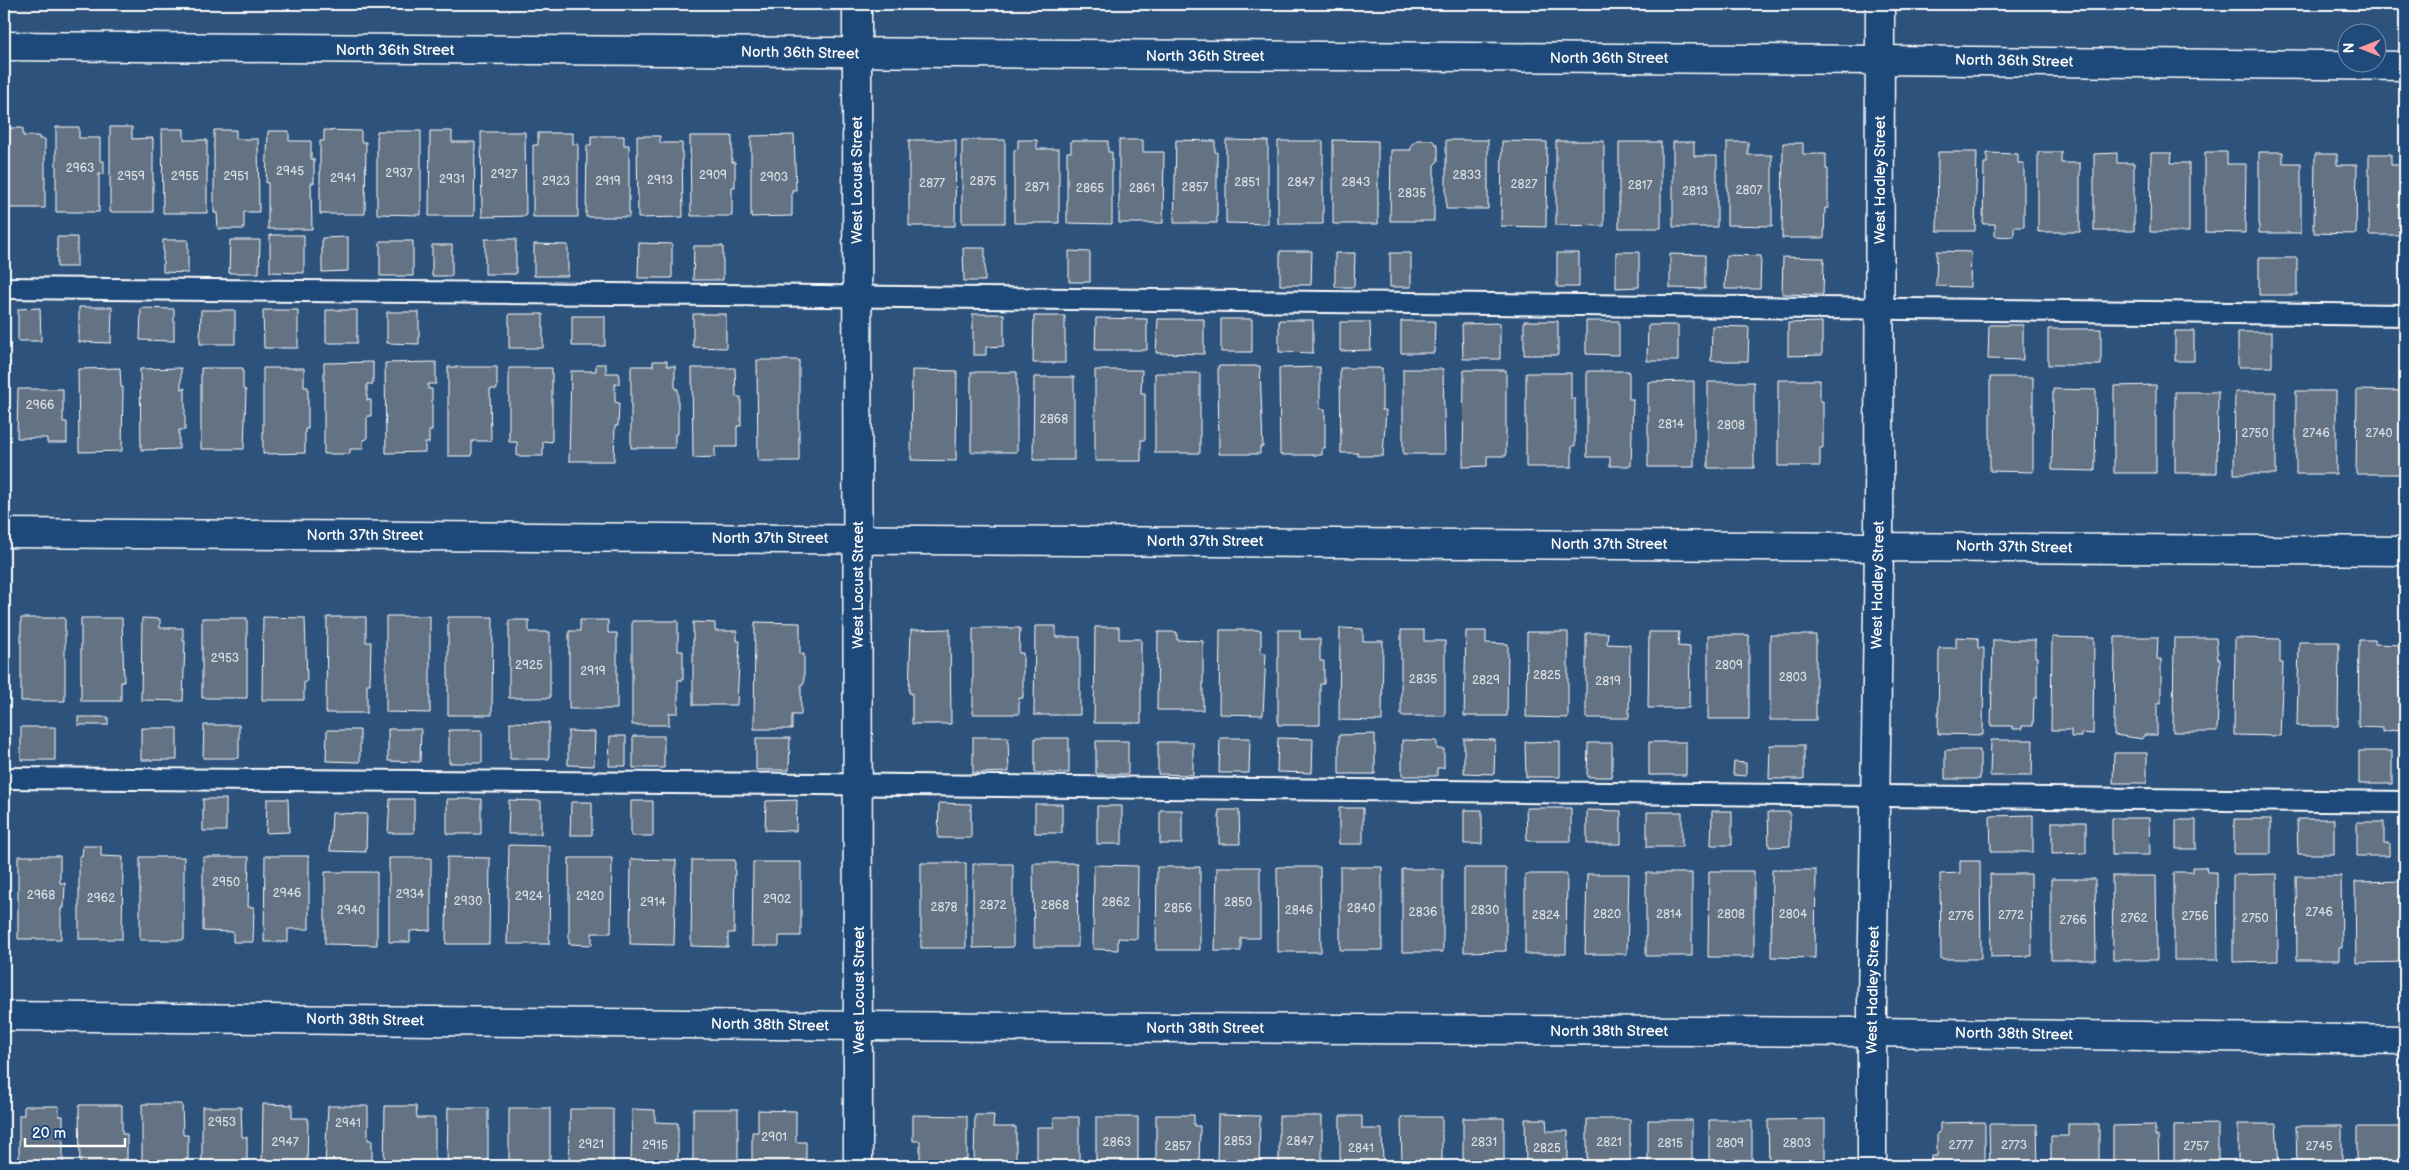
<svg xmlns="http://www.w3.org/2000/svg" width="2409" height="1170" font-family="'Balsamiq Sans',sans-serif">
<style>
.building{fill:#637383;stroke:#fff}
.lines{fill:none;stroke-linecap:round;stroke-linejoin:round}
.lane-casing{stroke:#fff;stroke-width:24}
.street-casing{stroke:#fff;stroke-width:31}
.secondary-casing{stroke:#fff;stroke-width:31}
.lane{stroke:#1f4a7a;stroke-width:20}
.street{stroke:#1f4a7a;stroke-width:28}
.secondary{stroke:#1f4a7a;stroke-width:28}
.labels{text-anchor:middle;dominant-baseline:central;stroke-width:4;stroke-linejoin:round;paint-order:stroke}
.number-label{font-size:12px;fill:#d8dce0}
.street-label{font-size:15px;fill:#fff;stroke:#1f4a7a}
</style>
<rect width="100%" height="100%" fill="#2d527c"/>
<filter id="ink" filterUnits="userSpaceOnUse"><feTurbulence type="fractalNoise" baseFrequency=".02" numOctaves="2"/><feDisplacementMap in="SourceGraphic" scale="10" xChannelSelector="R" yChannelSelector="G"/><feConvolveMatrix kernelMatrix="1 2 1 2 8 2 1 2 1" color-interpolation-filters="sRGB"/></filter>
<g filter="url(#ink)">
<path class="building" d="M56,127H79V138H100V161H104V174H99V212H56Z
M110,127H132V139L153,138V212H110Z
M4,128H23V136H39V139H45V208H4Z
M162,129H184V140H207V213H163Z
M214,130H236V139H258L259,212H244V229H218L217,213H214Z
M324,130L361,131V142H366L365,214H320V141H324Z
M268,131H289V141H311V159H314V183H311L312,229H268V183H266Z
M377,131H421V215L377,214Z
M430,131H452V142H475L474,216H429Z
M481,132H525L526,216L482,217Z
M538,133H573V144H578V217H533V145H538Z
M794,135L796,190H792V216L751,217V136Z
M591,136H624V145H629V217H586L587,145H591Z
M637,136H660V143H682L683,217L638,218Z
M690,136H732V162H735V187H732V216H691Z
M909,140H956L955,226H909Z
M962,140H1005V223H962Z
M1018,140H1037V149H1059V223H1014V150L1018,149Z
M1119,140H1143V152H1164L1163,223H1119Z
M1176,140L1215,141V152H1217V223H1174Z
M1226,140L1268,141V224L1226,223Z
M1333,140L1378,141V224H1333Z
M1417,140H1432L1438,146V161L1434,165V221H1390L1391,150H1411V145Z
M1446,140H1488V209H1446Z
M1071,141H1108V152H1112V224L1067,223V152H1071Z
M1278,141H1323V224H1278Z
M1502,141L1547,142L1546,227L1501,226Z
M1556,141H1604V226L1556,225Z
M1619,142H1661V228H1619Z
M1673,142H1694V156H1717V227H1673Z
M1727,142H1748V155H1772V226L1727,225Z
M1783,143H1803V154H1826V169H1828V208H1825L1824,238H1782Z
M1938,152H1977L1975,231H1937Z
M2038,152H2061V163H2080V232H2038Z
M2205,152H2227V164H2246L2245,233L2205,232Z
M2259,152H2283V163H2301V233H2259Z
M1987,153L2018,154V163H2024V227H2014V237L1995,236V224H1983L1984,163H1987Z
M2117,153V163H2134V231H2094V154Z
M2151,153H2172L2171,163H2189V232H2150Z
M2315,154H2337V165H2357L2356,234L2314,233Z
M2369,154H2391V165H2405V235H2369Z
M270,235H304V273L270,272Z
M57,237H77V267H57Z
M348,237V271L322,272V238Z
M485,239H516V274H485Z
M163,240H188V273L163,272Z
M230,240H260L259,273H229Z
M380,241H413V276H380Z
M639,243L672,244V278H638Z
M534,244L568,245V276H534Z
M432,245H452V276H432Z
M694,246H723V280H693Z
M963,248H985V281H964Z
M1069,251L1090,252V282H1069Z
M1280,251H1312L1311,285H1280Z
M1937,251L1971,252L1970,287L1936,286Z
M1616,252H1639V287L1616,288Z
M1335,253H1355L1354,287H1335Z
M1390,253H1411V287H1390Z
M1557,253H1579V287H1557Z
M1670,254L1705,255V289L1670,288Z
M1726,255L1761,256L1760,289H1725Z
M1783,257L1824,258L1823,295L1782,294Z
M2259,258H2297V295H2259Z
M79,307H112L111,343L79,342Z
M40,308L41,341H18V309Z
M141,308L174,309V341L140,340Z
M201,310H235V344H200Z
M263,310H298V348H264Z
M326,310H357V343H326Z
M387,312H419V344L387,343Z
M509,314H543V348H509Z
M693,314H726V348L693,347Z
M973,314H1004V346L986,347V355H973Z
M572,316H605V346H572Z
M1034,316H1065V363H1033Z
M1096,318L1147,319V350H1095Z
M1158,319H1204V354L1156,353Z
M1221,319H1252V352H1221Z
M1279,320H1313V353L1279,352Z
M1401,321H1435L1434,353H1401Z
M1524,321H1558V355H1524Z
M1586,321H1619V355L1586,354Z
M1340,322H1370L1371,350L1340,351Z
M1822,322V355L1788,356V323Z
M1500,323V359H1463L1462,324Z
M1648,325H1678V361H1647Z
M1989,325H2023V360L1988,359Z
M1712,326L1749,327L1748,361H1711Z
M2048,329H2101V365H2048Z
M2175,331H2194V361H2175Z
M2238,332H2272V367H2238Z
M757,360H799V461H758Z
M653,361H667V366H675V389H678V434H675V448H631V366H653Z
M4,362H9V382H4Z
M373,362V384H367V400H371V416H367V439L363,440V449H350V454H324V363Z
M436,362V384H428V389H432V431H429V443H425V452L386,453L385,363Z
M596,364H606V373H619V384H615V402L619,403L618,426H615L614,461H569L571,371H596Z
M1218,366H1260L1263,447H1260V454H1219Z
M448,367H497V389H490L491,441H472V456H448Z
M1320,367V409H1325V448H1322V455H1280L1279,368Z
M120,368L121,387H123L122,451L79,452L78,369Z
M181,368V389L185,388V430H179V449L141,450L140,369Z
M201,368H243V389L246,390L244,449H201Z
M263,368H304V387H308V429H305V453L263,454Z
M509,368H552V442L543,441V456H517V442H509Z
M692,368H735L736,397H741V426H737V447H715V457L693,458Z
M1340,368H1382V410H1386L1383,456H1358V453H1341Z
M1403,369H1443L1445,454H1403Z
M912,370L957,371L956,461L911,460Z
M1095,370H1142L1141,393H1145V440H1141V461H1095Z
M1464,370H1506V456H1487V466L1463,467Z
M1587,371H1629V399H1633L1631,466H1610V457H1587Z
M971,372H1017V452H971Z
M1155,373H1200V453H1155Z
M1526,373H1571V399H1575V446H1572V467H1526Z
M1034,377H1074V460H1033Z
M1990,377H2033V472L1990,471Z
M1778,380H1820V401H1823V448H1820V466H1778Z
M1694,381V467H1648V382Z
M1708,382H1754V468H1708Z
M2156,385V473H2114V386Z
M18,389H63V422H67V443H47V438H17Z
M2053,389L2096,390L2095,471L2052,470Z
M2357,390L2402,391L2401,474H2356Z
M2296,391H2336V474H2296Z
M2175,392H2218L2217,473H2175Z
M2235,392H2276V474H2234Z
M386,616H430V713L386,712Z
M263,617L305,618L307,682H304V700H262Z
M327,617H366V642H371L370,684H367V713H326Z
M448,617H493L492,715H448Z
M21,618H65V701H21Z
M81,618H122L124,682H121V701H81Z
M142,618L160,619V628H183V641H185L183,701L141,700Z
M202,618H247V698H202Z
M509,620H529V632H550V698H509Z
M580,620H608V633H617V709H569V631H580Z
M632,621H678V651H683V680H678V713H669V725H632Z
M693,622L715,623V631H737V641H740L737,705H693Z
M755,622L800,623V654H804V684H801V715H792V729H754Z
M1035,626H1056V637H1080V715H1034Z
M1095,627H1119V639H1141V723H1094Z
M973,628H1020L1019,653H1023V698H1019V714H973Z
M1340,628L1363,629V641H1383L1382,721L1339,720Z
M950,629L951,724H912V693H909L911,630Z
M1220,630H1261V653H1266L1263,715L1219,714Z
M1278,630H1300V639H1320V661H1324V684H1320V725H1278Z
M1401,630H1424V641H1445V716H1401Z
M1466,631H1486V643L1508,644L1507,716H1464Z
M1158,632H1177V640L1203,641V710H1157Z
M1527,632H1568V718L1526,717Z
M1649,632H1679L1678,646L1690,647L1689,708H1648Z
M1586,633H1608L1607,644L1630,645L1629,718H1586Z
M1708,635H1749V719H1708Z
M1770,635H1816V720H1770Z
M1956,637L1978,638V648H1984L1983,735L1938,734L1939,648H1956Z
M2052,637L2094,638L2093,734L2081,733V737H2071V730H2051Z
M2115,637H2158L2157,659H2161V703H2157V735H2144L2143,739L2114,735Z
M2174,638H2216L2218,659H2220L2217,732H2173Z
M2235,638L2280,639V663H2283L2280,736L2234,735Z
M1993,640H2035V657H2037V698H2034L2033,726H2022V729H2012V726H1991Z
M2359,640H2375V644L2401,645V729L2382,732V728L2358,727Z
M2299,642H2339L2338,726H2297Z
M78,717H108V725H78Z
M510,722L549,723V759H510Z
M204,725H239V758H203Z
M21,727H55V760H21Z
M141,728H177V760H141Z
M388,729H421L420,762L388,761Z
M327,730H360V762L326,761Z
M449,730H482V763H449Z
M568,731L595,732L594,766L568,765Z
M1375,734V774H1339V735Z
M610,736H626V766H609Z
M633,736H664V768H633Z
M973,737H1008L1009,772L973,773Z
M756,738H790L789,770H756Z
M1035,738H1069V773H1035Z
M1220,738H1250L1249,773H1219Z
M1278,738L1313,739L1312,773L1277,772Z
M1464,739L1495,740L1494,774L1464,773Z
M1402,740L1437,741V749H1444V768H1437V776H1402Z
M1991,740H2033L2032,776H1990Z
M1096,741H1128V774H1096Z
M1560,741V777H1526L1525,742Z
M1158,742H1193V775L1158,774Z
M1649,742H1686V775H1649Z
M1588,743H1612V777H1587Z
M1770,745H1804V779H1769Z
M1945,750H1980V779H1945Z
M2359,751H2392V784H2359Z
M2114,753H2147V783H2113Z
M1734,762L1746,763V776L1733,775Z
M203,799H226V831H203Z
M267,799H288L289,832L266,833Z
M390,799H414V833H388Z
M447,799H481V834H447Z
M509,800L541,801V834H508Z
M797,800L796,831L765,830L766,801Z
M631,801H653V836H631Z
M571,802H592V835H570Z
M939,803L971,804V838H938Z
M1035,804H1062V833H1035Z
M1097,806H1122V844H1097Z
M1339,808H1363V844H1339Z
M1526,808H1571V841H1527Z
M1160,810H1182V844H1160Z
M1219,810H1239L1240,844H1219Z
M1464,810H1482V844H1464Z
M1587,810L1621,811V844H1587Z
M1712,811H1732V845H1711Z
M1647,812H1682V847H1647Z
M1768,812H1790V846L1769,847Z
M332,813L367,814L366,852L330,851Z
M2033,815V852H1991L1990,816Z
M2112,818H2149L2150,855H2112Z
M2234,819H2271V854H2234Z
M2297,819H2334V854H2298Z
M2176,820H2196V849H2176Z
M2052,822H2086V853L2052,854Z
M2357,822H2384V843H2389V856H2357Z
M509,845L550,846L549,944H507Z
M83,846H101V856L123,857L122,939H79V856H82Z
M18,856H60V883H65L64,908H61V939H18Z
M265,856H309V929H288V942H264Z
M140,857H184V940H140Z
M203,857H249L248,907H254L253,942H233V932L203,931Z
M447,857L490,858L489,944H446Z
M389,858H431V930L410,931V942H389Z
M569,858H612L611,933H592V945L569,944Z
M631,859L676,860L674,945L630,944Z
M692,860H735L734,933H728V947L691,946Z
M1960,861H1980L1981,959H1941L1940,874L1960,873Z
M753,862H801V936H779V946H752Z
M921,863H966V948H921Z
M1033,863H1077L1078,947H1034Z
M973,864H1013V947L973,948Z
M1094,865L1138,866L1137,939L1118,938V950L1093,949Z
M1157,867H1200V950H1156Z
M1217,867H1260V938H1241V951H1215Z
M1277,867H1320L1321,952H1278Z
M1340,867H1382V950H1340Z
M2193,867H2206L2207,872H2217L2218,960H2174V872H2193Z
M1464,868H1506V951L1464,952Z
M1402,869H1443V952H1402Z
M1772,870H1816L1815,958L1771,957Z
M1709,871H1754V957H1708Z
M325,872H377V945L325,944Z
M1646,873H1692V956H1646Z
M1525,874H1567L1566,954H1525Z
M1587,874H1629L1627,954H1585Z
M1990,874H2031L2032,956L1991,957Z
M2277,874L2278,961L2233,962V875Z
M2112,876H2156L2157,960H2113Z
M2296,876H2341L2342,948H2339V960H2297Z
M2051,879H2095L2096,960H2051Z
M2405,881V962L2356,963L2355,882Z
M142,1104H182L183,1135H188V1159H183V1166H142Z
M263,1104L292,1105V1118H308L307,1166H262Z
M79,1105H122V1134H127V1159H124V1166H80Z
M24,1106H59V1116H63V1166H19V1115H24Z
M328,1106H368V1140H372V1166H325Z
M385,1106H416L417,1118H435V1166H384Z
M202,1107H241L242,1137H247V1161H243V1166H202Z
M448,1108H488V1166H447Z
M509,1108H550V1166H509Z
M570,1109H613V1166H569Z
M632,1109L655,1110V1122L678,1123V1166H631Z
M693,1109H738V1166H693Z
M758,1110L796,1111V1142H806V1166H757V1160H752V1132H758Z
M913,1115L967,1116V1166H920V1141H913Z
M975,1115H994L993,1127H1016V1166H974Z
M1156,1115H1194V1126H1200L1199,1166H1156Z
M1218,1115L1260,1116L1259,1166H1217Z
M1279,1116H1322V1166H1279Z
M1340,1116H1362V1129H1382L1383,1166H1340Z
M1054,1117H1079V1166H1037V1127H1054Z
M1096,1117H1138V1166H1096Z
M1401,1117H1442V1166H1402Z
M1463,1118H1504V1166H1463Z
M1525,1119H1546L1547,1131H1568V1166H1526Z
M1587,1119H1630V1166H1587Z
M1825,1119V1166H1769L1768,1120Z
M1648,1120H1692V1166H1648Z
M1709,1120H1752V1166H1709Z
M1985,1122V1166H1931V1156H1937V1133H1940V1123Z
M1989,1124H2037L2038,1166H1990Z
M2068,1124H2099V1166H2051V1136H2068Z
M2218,1124V1166H2174V1125Z
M2238,1124H2276L2279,1166H2238Z
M2155,1125V1136H2158L2159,1166H2113V1126Z
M2296,1126H2342V1166H2297Z
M2357,1127H2402L2403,1166H2357Z"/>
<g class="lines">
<g class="lane-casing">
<path id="lane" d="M4,288L821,296L2405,315
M4,778L817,784L2405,802"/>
</g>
<g class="street-casing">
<path id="street" d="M4,46L1880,60L2405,66
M4,533L2405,551
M4,1016L859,1026L1872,1032L2405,1040
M1872,1166V1003L1879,547L1880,4"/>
</g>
<g class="secondary-casing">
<path id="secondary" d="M857,4L858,1166"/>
</g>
<use href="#lane" class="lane"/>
<use href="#street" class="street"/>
<use href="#secondary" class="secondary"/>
</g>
</g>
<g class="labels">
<g class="number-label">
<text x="80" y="168">2963</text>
<text x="290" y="171">2945</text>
<text x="399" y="173">2937</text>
<text x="504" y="174">2927</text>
<text x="713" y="175">2909</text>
<text x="1467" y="175">2833</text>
<text x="131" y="176">2959</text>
<text x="185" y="176">2955</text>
<text x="236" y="176">2951</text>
<text x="774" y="177">2903</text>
<text x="343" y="178">2941</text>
<text x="452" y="179">2931</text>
<text x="660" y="180">2913</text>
<text x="556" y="181">2923</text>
<text x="608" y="181">2919</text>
<text x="983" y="181">2875</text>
<text x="1247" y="182">2851</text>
<text x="1301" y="182">2847</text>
<text x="1356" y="182">2843</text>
<text x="932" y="183">2877</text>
<text x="1524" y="184">2827</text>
<text x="1640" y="185">2817</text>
<text x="1037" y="187">2871</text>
<text x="1195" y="187">2857</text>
<text x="1090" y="188">2865</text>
<text x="1142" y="188">2861</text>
<text x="1749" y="190">2807</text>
<text x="1695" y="191">2813</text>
<text x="1412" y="193">2835</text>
<text x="40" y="405">2966</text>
<text x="1054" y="419">2868</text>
<text x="1671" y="424">2814</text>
<text x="1731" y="425">2808</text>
<text x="2255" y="433">2750</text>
<text x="2316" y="433">2746</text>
<text x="2379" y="433">2740</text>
<text x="225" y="658">2953</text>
<text x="529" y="665">2925</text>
<text x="1729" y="665">2809</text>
<text x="593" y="671">2919</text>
<text x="1547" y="675">2825</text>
<text x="1793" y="677">2803</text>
<text x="1423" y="679">2835</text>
<text x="1486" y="680">2829</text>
<text x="1608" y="681">2819</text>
<text x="226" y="882">2950</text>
<text x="287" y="893">2946</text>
<text x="410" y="894">2934</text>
<text x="41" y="895">2968</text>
<text x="529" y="896">2924</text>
<text x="590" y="896">2920</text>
<text x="101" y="898">2962</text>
<text x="777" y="899">2902</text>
<text x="468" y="901">2930</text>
<text x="653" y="902">2914</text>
<text x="1116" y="902">2862</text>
<text x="1238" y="902">2850</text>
<text x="993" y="905">2872</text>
<text x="1055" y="905">2868</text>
<text x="944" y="907">2878</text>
<text x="1178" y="908">2856</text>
<text x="1361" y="908">2840</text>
<text x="351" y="910">2940</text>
<text x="1299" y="910">2846</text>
<text x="1485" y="910">2830</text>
<text x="1423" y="912">2836</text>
<text x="2319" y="912">2746</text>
<text x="1607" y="914">2820</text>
<text x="1669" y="914">2814</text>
<text x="1731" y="914">2808</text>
<text x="1793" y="914">2804</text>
<text x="1546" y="915">2824</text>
<text x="2011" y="915">2772</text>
<text x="1961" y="916">2776</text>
<text x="2195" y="916">2756</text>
<text x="2134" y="918">2762</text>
<text x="2255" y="918">2750</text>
<text x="2073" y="920">2766</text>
<text x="222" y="1122">2953</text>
<text x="348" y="1123">2941</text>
<text x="774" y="1137">2901</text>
<text x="1238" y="1141">2853</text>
<text x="1300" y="1141">2847</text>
<text x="285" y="1142">2947</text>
<text x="1117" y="1142">2863</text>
<text x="1484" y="1142">2831</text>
<text x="1609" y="1142">2821</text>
<text x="1670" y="1143">2815</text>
<text x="1730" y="1143">2809</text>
<text x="1797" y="1143">2803</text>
<text x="591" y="1144">2921</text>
<text x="655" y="1145">2915</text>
<text x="1961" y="1145">2777</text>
<text x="2014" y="1145">2773</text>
<text x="1178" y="1146">2857</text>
<text x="2196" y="1146">2757</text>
<text x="2319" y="1146">2745</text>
<text x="1361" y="1148">2841</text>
<text x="1547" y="1148">2825</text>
</g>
<g class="street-label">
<text x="395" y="50">North 36th Street</text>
<text transform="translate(800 53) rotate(1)">North 36th Street</text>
<text x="1205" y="56">North 36th Street</text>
<text x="1609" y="58">North 36th Street</text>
<text transform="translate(2014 61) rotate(1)">North 36th Street</text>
<text transform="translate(857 180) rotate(-90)">West Locust Street</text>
<text transform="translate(1880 180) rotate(-90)">West Hadley Street</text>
<text x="365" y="535">North 37th Street</text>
<text x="770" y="538">North 37th Street</text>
<text x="1205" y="541">North 37th Street</text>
<text x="1609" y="544">North 37th Street</text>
<text transform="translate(2014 547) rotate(1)">North 37th Street</text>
<text transform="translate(858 585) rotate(-90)">West Locust Street</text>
<text transform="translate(1878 585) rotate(-89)">West Hadley Street</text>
<text transform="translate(859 990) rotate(-90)">West Locust Street</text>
<text transform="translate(1873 990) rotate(-89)">West Hadley Street</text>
<text transform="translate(365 1020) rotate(1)">North 38th Street</text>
<text transform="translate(770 1025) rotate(1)">North 38th Street</text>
<text x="1205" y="1028">North 38th Street</text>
<text x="1609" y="1031">North 38th Street</text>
<text transform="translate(2014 1034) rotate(1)">North 38th Street</text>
</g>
</g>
<rect width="2409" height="1170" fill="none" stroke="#1f4a7a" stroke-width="20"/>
<rect x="10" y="10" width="2389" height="1150" fill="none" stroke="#fff" stroke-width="2" filter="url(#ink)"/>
<g transform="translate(2362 48) rotate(270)"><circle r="24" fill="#1f4a7a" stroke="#7992af"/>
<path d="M0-4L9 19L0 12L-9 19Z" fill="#ff9aa2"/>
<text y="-8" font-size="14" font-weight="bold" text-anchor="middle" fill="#ffffff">N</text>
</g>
<path d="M25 1138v8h100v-8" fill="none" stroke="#ffffff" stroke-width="2.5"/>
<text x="32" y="1138" font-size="15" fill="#ffffff" stroke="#1f4a7a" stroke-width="4" paint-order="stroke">20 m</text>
</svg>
